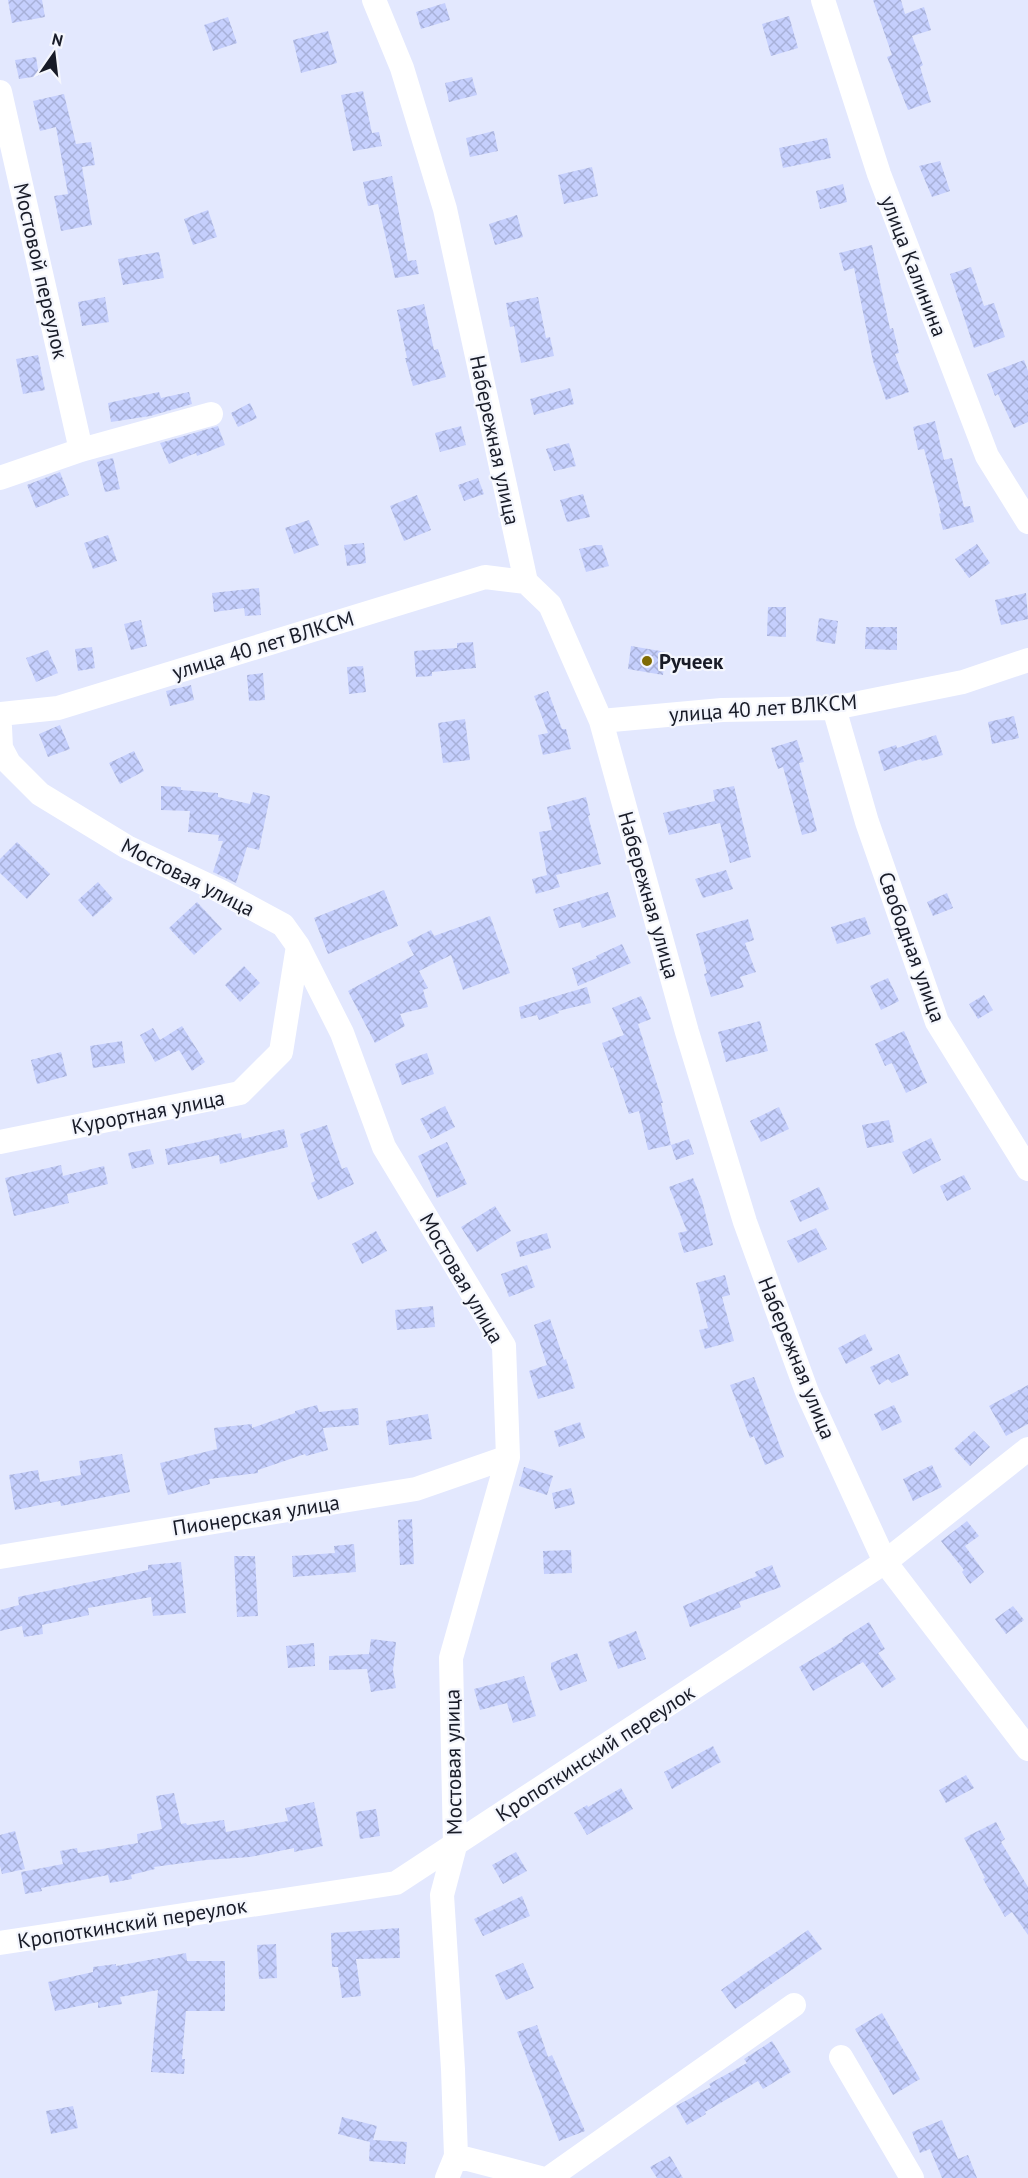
<svg xmlns="http://www.w3.org/2000/svg" width="1028" height="2178" font-family="'PT Sans',sans-serif">
<style>
.building{fill:url(#building-cross-hatch)}
.lines{fill:none;stroke-linecap:round;stroke-linejoin:round}
.minor{stroke:#fff;stroke-width:24}
.poi-dot{fill:#806b04;stroke:#f4f6fd;stroke-width:2}
.labels{text-anchor:middle;dominant-baseline:central;stroke-width:4.5;stroke-linejoin:round;paint-order:stroke}
.street-label{font-size:21px;fill:#181b27;stroke:#f4f6fd}
.poi-label{font-size:21px;font-weight:bold;fill:#181b27;stroke:#f4f6fd;text-anchor:start}
</style>
<defs>
<pattern id="building-cross-hatch" width="8" height="8" patternUnits="userSpaceOnUse" patternTransform="scale(1.5)"><rect width="8" height="8" fill="#c5cffd"/><path d="M0 0l8 8M0 8l8-8" fill="none" stroke="#a8b1d9"/></pattern>
</defs>
<rect width="100%" height="100%" fill="#e3e8fe"/>
<path class="building" d="M8,0H42L45,17L12,23Z
M873,0H901L905,14L924,7L931,30L912,36L923,65L920,67L931,102L908,110L887,57L892,55Z
M445,3L450,20L421,29L416,12Z
M789,16L798,48L771,56L762,24Z
M228,17L237,43L213,51L204,25Z
M328,31L337,63L301,73L293,40Z
M36,57L39,76L19,79L15,60Z
M472,77L477,95L449,102L445,83Z
M363,91L372,133L379,132L382,146L353,151L341,95Z
M64,94L76,144L91,142L95,165L82,167L92,225L61,231L54,196L68,194L56,127L40,131L33,101Z
M494,131L498,151L470,157L466,138Z
M827,138L831,158L783,168L779,148Z
M940,161L950,191L932,197L919,166Z
M592,167L598,196L564,204L558,175Z
M392,176L408,261L416,260L419,274L395,278L378,204L368,206L363,182Z
M843,184L847,202L820,209L816,191Z
M208,210L217,237L193,245L184,219Z
M517,215L523,237L495,245L489,224Z
M872,245L890,329L893,328L899,353L895,354L909,392L886,400L873,361L854,268L844,271L839,253Z
M159,252L164,278L123,285L118,259Z
M971,267L984,306L994,303L1005,337L974,348L950,274Z
M105,297L109,322L82,326L78,302Z
M538,297L546,338L550,337L554,356L521,363L514,326L510,327L506,303Z
M424,304L434,350L438,349L446,377L413,386L405,358H407L397,310Z
M38,355L45,390L23,394L16,359Z
M1024,360L1028,371V422L1014,428L998,394L995,396L987,374Z
M570,388L574,404L534,415L530,399Z
M159,392L161,398L189,392L192,404L150,416L111,422L108,403Z
M250,403L257,418L238,427L231,413Z
M935,421L944,460L952,458L964,507L970,506L974,522L943,530L939,514L941,513L924,449L918,450L913,427Z
M218,426L225,445L197,456L196,453L169,464L160,443Z
M461,426L466,445L440,452L435,433Z
M569,443L576,466L554,471L546,449Z
M113,458L120,489L105,492L97,462Z
M60,472L69,495L36,508L27,485Z
M478,478L484,494L464,501L458,485Z
M583,494L590,517L567,522L560,500Z
M417,495L431,530L404,541L390,506Z
M309,520L319,545L294,554L285,528Z
M108,535L117,561L93,569L84,543Z
M364,543L366,563L347,566L344,545Z
M977,544L990,563L969,578L955,559Z
M596,545H602L609,566L586,572L579,549Z
M259,588L261,615L245,616L244,608L214,612L212,593Z
M1026,593L1028,619L1001,625L995,600Z
M768,607H786V637L767,636Z
M819,618L838,621L835,644L816,641Z
M141,620L147,646L131,650L124,624Z
M866,627H897V650L865,649Z
M473,642L476,668L432,672V676L416,677L414,651L457,648V643Z
M631,646L666,652L663,675L628,669Z
M92,647L95,668L78,671L75,649Z
M48,650L58,673L36,682L26,658Z
M363,666L366,692L349,694L347,667Z
M263,673L265,700L249,701L247,675Z
M191,685L194,700L170,706L166,691Z
M548,691L562,729H566L571,749L543,755L538,735L548,733L534,696Z
M1014,716L1019,738L992,744L988,722Z
M465,719L470,760L443,763L438,723Z
M60,725L70,749L48,757L39,734Z
M936,735L943,755L922,761L921,759L884,771L878,751L896,745L897,748Z
M797,740L804,762L799,763L817,831L802,835L783,767L778,769L771,748Z
M134,751L144,771L120,784L109,763Z
M161,786L181,787V790L218,793V797L250,804L253,792L270,796L259,850L247,847L236,883L213,872L223,841H218L219,835L188,832L190,811L161,810Z
M734,786L751,857L730,863L720,823L669,835L663,813L715,801L713,790Z
M586,797L590,815L588,816L601,864L556,875L560,887L536,894L532,879L547,875L539,832L552,830L547,807Z
M17,842L50,874L27,899L0,873V859Z
M726,870L733,889L703,898L695,879Z
M98,882L113,899L93,917L78,900Z
M384,890L398,926L328,954L314,918Z
M608,892L616,917L582,928L580,922L559,928L553,909Z
M947,893L953,908L933,916L927,902Z
M197,902L222,929L194,955L169,928Z
M490,916L510,973L463,990L451,955L419,971L428,988L423,990L428,1007L400,1014L405,1026L375,1043L348,991L414,955L407,942L431,930L434,936Z
M865,917L871,934L837,944L831,927Z
M748,919L754,940L745,943L756,972L740,977L744,987L711,997L704,974L707,973L696,934Z
M622,944L631,963L578,986L572,968L597,958L596,956Z
M244,966L260,983L240,1002L225,985Z
M888,978L899,1001L881,1010L870,986Z
M587,987L591,1003L558,1011L559,1013L539,1020L537,1015L521,1019L519,1007Z
M984,995L993,1010L978,1019L969,1004Z
M641,996L651,1019L638,1024L663,1103H661L671,1145L648,1150L639,1111L629,1114L613,1067L611,1068L602,1043L624,1035L612,1008Z
M760,1021L768,1051L726,1062L718,1032Z
M182,1026L205,1062L192,1071L179,1050L155,1062L140,1035L153,1028L160,1040Z
M904,1031L927,1083L906,1093L892,1063L885,1066L875,1044Z
M122,1041L125,1063L93,1068L90,1046Z
M61,1052L67,1076L37,1084L31,1060Z
M427,1053L434,1074L402,1085L395,1064Z
M445,1106L455,1127L431,1139L420,1119Z
M779,1107L789,1129L761,1142L750,1121Z
M889,1120L894,1142L867,1148L862,1125Z
M327,1125L342,1169L347,1167L354,1184L318,1200L311,1183L315,1181L300,1134Z
M284,1129L288,1147L220,1164L219,1155L168,1165L165,1149L241,1133L242,1139Z
M931,1138L941,1160L913,1174L902,1152Z
M689,1139L694,1154L676,1160L671,1145Z
M447,1142L467,1184L437,1198L418,1156Z
M150,1149L154,1164L132,1169L128,1153Z
M61,1165L63,1176L104,1166L108,1184L67,1194L69,1203L14,1216L5,1178Z
M964,1175L971,1189L947,1201L940,1186Z
M693,1178L702,1200L713,1245L684,1253L678,1233L687,1231L669,1187Z
M819,1187L829,1209L800,1222L790,1201Z
M495,1206L511,1231L477,1252L461,1227Z
M816,1228L827,1249L798,1263L787,1241Z
M376,1231L387,1251L362,1264L352,1244Z
M547,1233L551,1248L520,1257L516,1242Z
M527,1265L535,1287L509,1297L501,1274Z
M725,1275L730,1295L722,1297L734,1341L705,1349L699,1330L708,1328L696,1283Z
M433,1306L435,1327L397,1330L395,1310Z
M550,1319L564,1360L566,1359L575,1388L538,1399L529,1371L547,1365L534,1325Z
M865,1334L873,1350L846,1364L838,1348Z
M899,1354L909,1375L892,1383L888,1379L879,1385L870,1367Z
M754,1377L784,1457L765,1465L754,1436L750,1438L730,1385Z
M1028,1385V1424L1006,1436L989,1406Z
M317,1405L319,1412L358,1408L359,1425L323,1428L328,1450L306,1456L305,1454L258,1470V1473L209,1479L210,1484L168,1495L160,1463L217,1449L214,1428L252,1424V1428L295,1413V1411Z
M894,1405L902,1422L882,1431L874,1414Z
M428,1414L432,1439L389,1445L386,1421Z
M580,1422L585,1438L559,1447L554,1431Z
M974,1431L990,1447L970,1466L954,1449Z
M122,1454L130,1492L61,1506L60,1501L15,1510L9,1475L38,1470L40,1482L81,1475L79,1461Z
M932,1465L942,1487L913,1501L903,1479Z
M524,1467L553,1476L547,1495L519,1486Z
M571,1488L575,1504L555,1509L552,1493Z
M412,1519L414,1564L400,1565L398,1520Z
M967,1521L979,1536L965,1546L984,1572L970,1584L962,1572L964,1570L941,1541Z
M354,1544L356,1572L293,1577L292,1556L335,1553L334,1546Z
M571,1550L572,1573L544,1574L543,1551Z
M234,1556H255L258,1616L237,1617Z
M181,1562L186,1613L153,1616L151,1597L88,1608L89,1615L42,1625L43,1634L24,1637L22,1626L0,1631V1610L19,1605L18,1597L148,1570V1565Z
M772,1565L781,1587L739,1602L741,1607L690,1627L683,1606L757,1576L755,1572Z
M1013,1606L1024,1620L1006,1634L995,1619Z
M869,1622L885,1649L878,1653L896,1679L882,1688L863,1662L813,1691L799,1667L843,1641L842,1639Z
M636,1631L646,1659L618,1669L608,1642Z
M371,1639L396,1642L393,1670L396,1688L371,1692L367,1669L329,1670V1656L369,1654Z
M314,1643L315,1666L288,1668L286,1646Z
M577,1653L587,1681L560,1691L551,1669V1663Z
M524,1676L536,1716L513,1723L507,1703L480,1710L474,1689Z
M713,1746L721,1762L672,1789L664,1772Z
M966,1775L974,1788L946,1803L939,1790Z
M621,1788L633,1809L587,1835L574,1813L587,1805L588,1807Z
M174,1793L181,1824L186,1823L187,1825L224,1820L226,1832L288,1821L285,1808L314,1802L323,1846L294,1852V1848L250,1857L206,1860L154,1867L155,1869L131,1875L132,1879L110,1883L108,1875L41,1888L42,1891L25,1894L21,1872L63,1864L60,1851L77,1848L78,1853L138,1843L137,1834L162,1829L156,1796Z
M376,1809L380,1836L360,1839L356,1812Z
M996,1822L1005,1839L1001,1842L1028,1887V1935L1012,1912L1005,1917L983,1879L985,1878L964,1838Z
M15,1831L25,1869L2,1874L0,1866V1835Z
M516,1852L527,1871L503,1884L492,1865Z
M522,1896L530,1916L483,1936L474,1919Z
M399,1928L400,1958L356,1959L361,1996L342,1998L338,1967H332L331,1933Z
M808,1930L822,1949L735,2009L721,1990Z
M276,1944L277,1978L259,1979L257,1945Z
M186,1953L187,1961H225V2011H186L182,2059H185L184,2074L151,2072L158,1990L120,1997L122,2004L98,2008V2002L55,2011L48,1982L93,1972V1967L116,1964V1966Z
M523,1963L534,1988L506,2000L495,1975Z
M882,2013L920,2079L893,2095L855,2029Z
M537,2025L548,2057L552,2055L585,2131L559,2141L517,2032Z
M772,2041L791,2072L763,2089L758,2081L705,2112L706,2114L687,2125L676,2106L711,2087L709,2084L747,2063L744,2059Z
M73,2106L78,2128L51,2134L46,2111Z
M342,2117L377,2126L373,2140L407,2142L405,2164L369,2161L370,2142L338,2134Z
M942,2120L958,2159L968,2155L977,2178H942L930,2149L920,2153L912,2132Z
M670,2156L683,2178H657L650,2167Z"/>
<g class="lines">
<path class="minor" d="M374,0L402,68L445,209L526,582L550,605L601,721L687,1032L745,1222L807,1392L885,1562L1028,1749
M823,0L879,174L987,456L1028,522
M0,92L81,450
M0,478L81,450L211,414
M834,708L867,822L937,1022L1028,1169
M0,714L58,708L485,577L526,582
M601,721L722,710L834,708L963,682L1028,660
M0,727L1,748L9,763L40,794L127,847L220,891L283,925L298,946L342,1033L384,1147L504,1346L508,1457L451,1658L455,1846L442,1895L453,2069L456,2156L447,2178
M0,1142L240,1093L281,1052L298,946
M0,1557L416,1489L508,1457
M0,1943L396,1883L885,1562L1028,1449
M841,2057L912,2178
M456,2156L541,2178
M549,2178L794,2005"/>
</g>
<circle class="poi-dot" cx="647" cy="661" r="6"/>
<g class="labels">
<g class="street-label">
<text transform="translate(914 266) rotate(69)">улица Калинина</text>
<text transform="translate(41 271) rotate(77)">Мостовой переулок</text>
<text transform="translate(495 440) rotate(78)">Набережная улица</text>
<text transform="translate(263 645) rotate(-17)">улица 40 лет ВЛКСМ</text>
<text transform="translate(763 708) rotate(-4)">улица 40 лет ВЛКСМ</text>
<text transform="translate(188 877) rotate(27)">Мостовая улица</text>
<text transform="translate(649 895) rotate(74)">Набережная улица</text>
<text transform="translate(912 947) rotate(70)">Свободная улица</text>
<text transform="translate(148 1112) rotate(-11)">Курортная улица</text>
<text transform="translate(462 1278) rotate(60)">Мостовая улица</text>
<text transform="translate(797 1358) rotate(68)">Набережная улица</text>
<text transform="translate(256 1515) rotate(-9)">Пионерская улица</text>
<text transform="translate(595 1753) rotate(-33)">Кропоткинский переулок</text>
<text transform="translate(453 1762) rotate(-91)">Мостовая улица</text>
<text transform="translate(132 1923) rotate(-9)">Кропоткинский переулок</text>
</g>
<g class="poi-label">
<text x="659" y="661">Ручеек</text>
</g>
</g>
<g transform="translate(54 54) rotate(14)" stroke="#f4f6fd" stroke-width="4.5" paint-order="stroke">
<path d="M0-4.5L10 22L0 15L-10 22Z" fill="#181b27"/>
<text y="-9" font-size="16" font-weight="bold" text-anchor="middle" fill="#181b27">N</text>
</g>
</svg>
